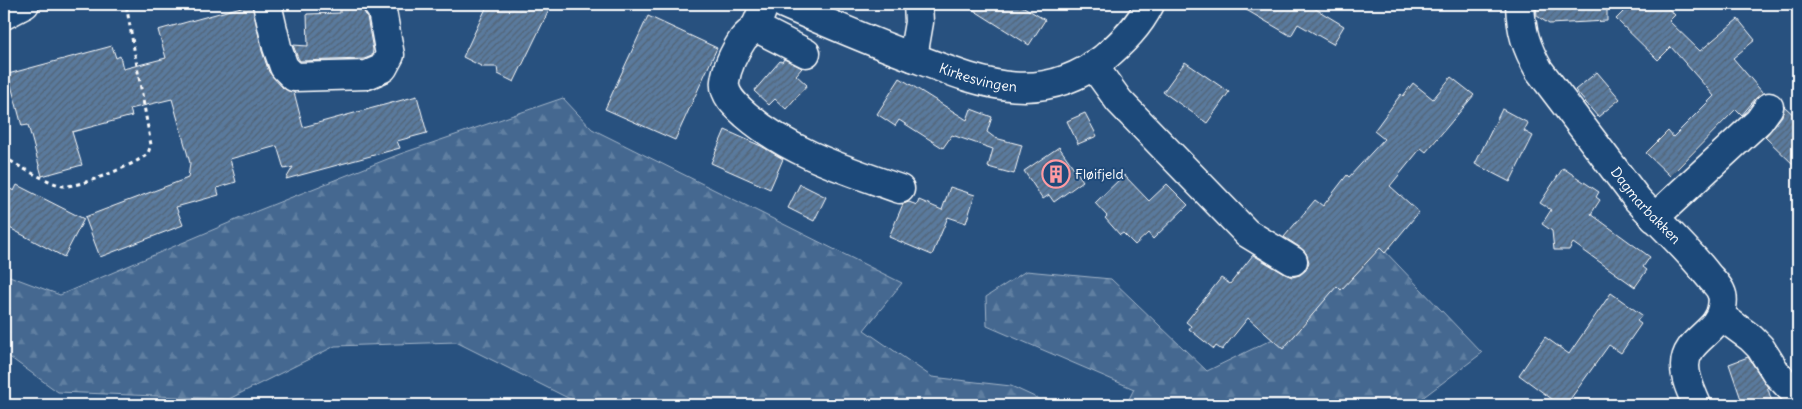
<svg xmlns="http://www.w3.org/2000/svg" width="1802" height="409" font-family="Delius,sans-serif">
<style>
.forest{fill:url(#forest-firs);stroke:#a2b4c8}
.building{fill:url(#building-hatch);stroke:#fff}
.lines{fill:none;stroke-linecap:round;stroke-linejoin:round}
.minor-casing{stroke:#fff;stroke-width:31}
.path{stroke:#fff;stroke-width:3;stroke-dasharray:4 4;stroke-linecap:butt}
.minor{stroke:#1f4a7a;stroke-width:28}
.labels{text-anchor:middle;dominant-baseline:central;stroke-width:4;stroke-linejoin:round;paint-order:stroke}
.street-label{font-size:14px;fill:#fff;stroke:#1f4a7a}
.poi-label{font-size:14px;fill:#fff;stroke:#1f4a7a;text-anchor:start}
</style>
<defs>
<pattern id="forest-firs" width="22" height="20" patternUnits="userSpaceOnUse" patternTransform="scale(1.25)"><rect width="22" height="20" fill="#446890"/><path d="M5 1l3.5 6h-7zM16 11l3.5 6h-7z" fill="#607fa1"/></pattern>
<pattern id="building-hatch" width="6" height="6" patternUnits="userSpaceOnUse" patternTransform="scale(1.25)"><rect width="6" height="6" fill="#5a7a9d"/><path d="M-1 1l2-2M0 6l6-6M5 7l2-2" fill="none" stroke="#536374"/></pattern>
</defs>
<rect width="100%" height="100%" fill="#28517f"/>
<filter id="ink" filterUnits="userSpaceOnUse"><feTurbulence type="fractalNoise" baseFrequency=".02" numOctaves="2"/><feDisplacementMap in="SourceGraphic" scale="10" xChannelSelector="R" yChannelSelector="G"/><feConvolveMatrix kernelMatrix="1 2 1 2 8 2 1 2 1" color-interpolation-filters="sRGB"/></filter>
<g filter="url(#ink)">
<path class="forest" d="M563,98L592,129L902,283L864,330L932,377L1011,386L1052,405H582L456,342L335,346L229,399L58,392L4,353V274L60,295L257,211L400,154Z
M1378,244L1482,353L1413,405H1126L1134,389L987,326L986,297L1026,271L1111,279L1207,371L1273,339Z"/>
<path class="building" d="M252,4L262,51L269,72L283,88L294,92L303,127L417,96L427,133L397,141L400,148L286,179L293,167L284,169L277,146L230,159L236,182L217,188L219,195L176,207L183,225L100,257L85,217L188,178L190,163L172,99L130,109L132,116L72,132L82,165L42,176L28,125L22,126L8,74L112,46L116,58L120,56L123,69L166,58L158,30Z
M488,4H552L514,82L498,74L497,67H483L463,57Z
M964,4H1019L1045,20L1029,45Z
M1236,4H1310L1309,5L1344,26L1333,44L1298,24L1291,36Z
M1536,4H1607V21L1549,24L1537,16Z
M1631,4H1663L1675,15L1669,21L1700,51L1738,19L1755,40L1733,58L1763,93L1756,98L1742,115L1736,109L1670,176L1646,153L1668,131L1673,137L1714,96L1671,47L1658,60L1616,19Z
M340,9H363L367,17L373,50L372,56L364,59L300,61L298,58L293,45L308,46L307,14L340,13Z
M648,16L717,48L675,140L605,109Z
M784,59L802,68L796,75L807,85L786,109L775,99L769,105L754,91L780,61L782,62Z
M1185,62L1229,92L1207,123L1163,92Z
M1597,72L1620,99L1598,117L1575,90Z
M1451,77L1474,95L1426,152L1421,148L1390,186L1419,212L1385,253L1380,248L1341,290L1337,286L1283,349L1248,318L1222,350L1216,346L1214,349L1189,329L1191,326L1186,322L1221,278L1230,284L1253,255L1285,274L1292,277L1300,275L1306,270L1309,262L1306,253L1301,248L1284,237L1315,200L1323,206L1347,175L1349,177L1384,139L1374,131L1401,94L1403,96L1413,83L1433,99Z
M900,78L967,120L971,109L992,117L987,132L995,138L1022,145L1014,174L988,167L993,149L952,135L943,148L899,120L895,126L877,114Z
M1784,106L1798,119V169L1765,137L1782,116Z
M1502,109L1528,123L1524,131L1533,136L1510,182L1475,164Z
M1085,113L1097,136L1078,144L1067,121Z
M725,130L761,146L783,159L770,189L711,163Z
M1059,147L1083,181L1054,202L1049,195L1043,199L1024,171Z
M1563,168L1599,192L1596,197L1600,200L1591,214L1650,257L1643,267L1647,270L1635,287L1573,243L1569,250H1554L1552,231L1542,224L1551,210L1540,203Z
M1124,175L1149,201L1167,184L1188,205L1153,239L1148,233L1135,245L1123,233L1120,235L1105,218L1107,216L1095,203Z
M800,184L826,197L814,221L788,208Z
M17,185L84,219L64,257L4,225V186L14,191Z
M950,187L975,195L966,223L948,217L932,255L889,237L903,204L909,202L917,205L919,200L942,210Z
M1611,293L1642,315L1637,321L1641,324L1621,353L1609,345L1566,405H1560L1519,375L1545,337L1569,354Z
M1748,357L1767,386L1773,405H1743L1729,364Z"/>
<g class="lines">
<g class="minor-casing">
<g id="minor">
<path d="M267,4L277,47L284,67L294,77L367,75L383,68L390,55L382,11L377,4"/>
<path d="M765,4C761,11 759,22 754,28C751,32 746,35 743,39C735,51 727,66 725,81C723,95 736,106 746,115C790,153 846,170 900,189"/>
<path id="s1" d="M784,4C825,22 865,39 907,55C977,81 1037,110 1104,58C1123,42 1139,26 1150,4"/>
<path id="s2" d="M1520,4C1521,31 1526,47 1539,70L1637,199C1660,224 1686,247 1707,274C1711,279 1719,286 1721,292C1723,296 1723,302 1722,307C1719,333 1685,339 1685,366C1685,380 1692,393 1697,405"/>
<path d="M4,15L25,4"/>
<path d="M755,27L806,53"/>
<path d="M913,57L919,22L918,4"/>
<path d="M1093,65L1119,101L1247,233L1293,261"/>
<path d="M1654,218L1759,121L1769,107"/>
<path d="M1721,316L1751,338L1760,347L1777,374L1798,396"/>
</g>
</g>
<path class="path" d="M4,156C12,164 52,184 63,186C78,188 134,165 146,155C149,153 149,149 151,145L126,4"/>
<use href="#minor" class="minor"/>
</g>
</g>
<defs>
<g id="building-ring" transform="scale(1.4375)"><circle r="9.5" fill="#1f4a7a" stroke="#ff9aa2" stroke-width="1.5"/><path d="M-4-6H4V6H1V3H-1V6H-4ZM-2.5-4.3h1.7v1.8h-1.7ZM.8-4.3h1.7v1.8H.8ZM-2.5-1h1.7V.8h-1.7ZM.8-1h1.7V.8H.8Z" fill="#ff9aa2"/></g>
</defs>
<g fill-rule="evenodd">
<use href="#building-ring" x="1056" y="174"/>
</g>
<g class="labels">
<g class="street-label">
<text stroke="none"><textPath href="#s1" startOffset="208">Kirkesvingen</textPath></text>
<text stroke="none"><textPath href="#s2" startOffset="242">Dagmarbakken</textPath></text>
</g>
<g class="poi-label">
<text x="1075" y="174">Fløifjeld</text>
</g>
</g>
<rect width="1802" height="409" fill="none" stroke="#1f4a7a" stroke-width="20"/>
<rect x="10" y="10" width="1782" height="389" fill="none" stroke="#fff" stroke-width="2" filter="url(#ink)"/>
</svg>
